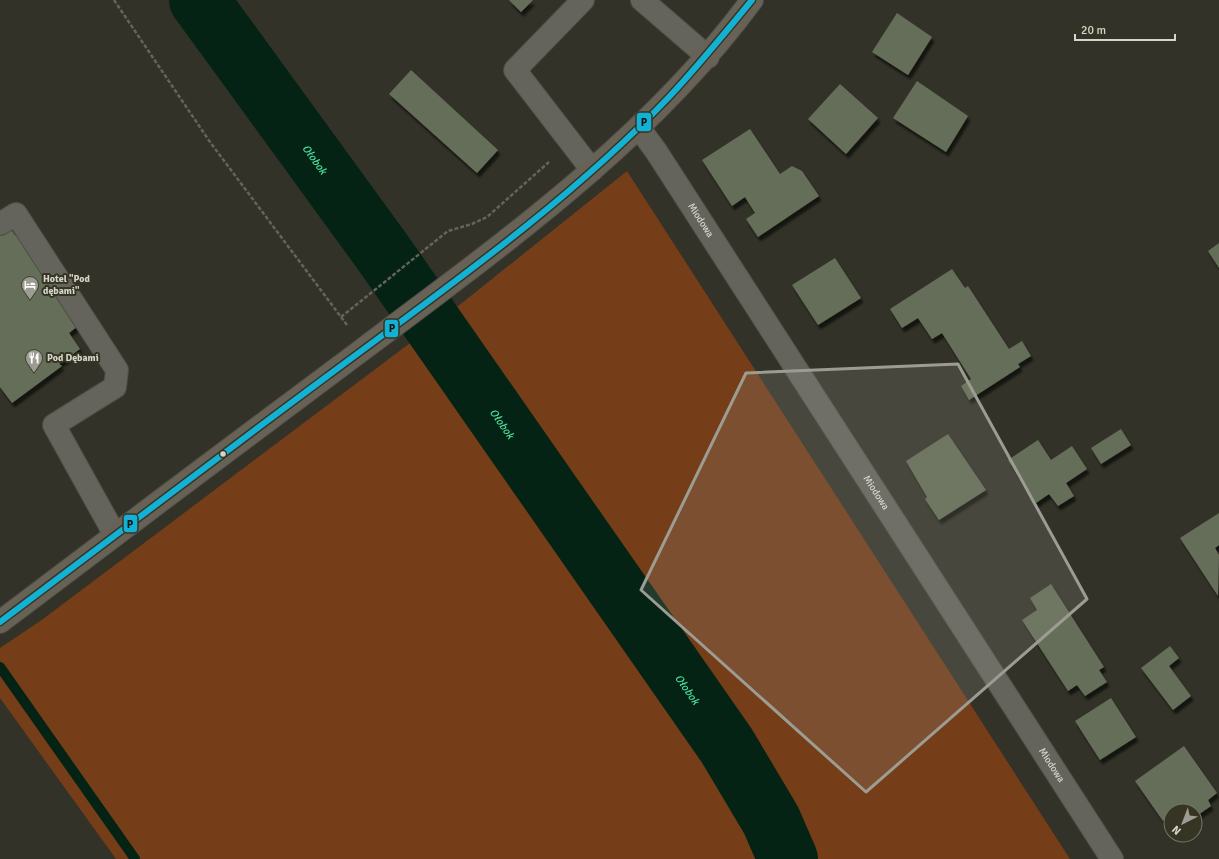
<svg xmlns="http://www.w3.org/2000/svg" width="1219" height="859" font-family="Signika,sans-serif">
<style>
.grass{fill:#753d18}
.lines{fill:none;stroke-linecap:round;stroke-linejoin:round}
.stream{stroke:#042314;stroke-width:10}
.river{stroke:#042314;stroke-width:60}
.building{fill:#656e58;filter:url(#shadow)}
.minor-casing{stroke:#4e4e46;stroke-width:24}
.major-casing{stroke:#4e4e46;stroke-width:24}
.path{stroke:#64645e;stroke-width:2.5;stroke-dasharray:4 2;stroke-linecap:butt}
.minor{stroke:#64645d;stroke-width:22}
.major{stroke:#676255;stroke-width:22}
.bus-1-casing{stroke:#363524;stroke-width:9}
.bus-1{stroke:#13b2d5;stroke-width:6}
.marked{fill:#9c9c92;fill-opacity:0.2;stroke:#9c9c92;stroke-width:3;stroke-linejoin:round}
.bus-dot{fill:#d5d5cb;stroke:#363524;stroke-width:1.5}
.labels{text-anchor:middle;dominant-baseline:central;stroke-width:4;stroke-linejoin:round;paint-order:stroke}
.street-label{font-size:10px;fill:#d5d5cb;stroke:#363524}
.poi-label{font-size:10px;font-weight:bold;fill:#d5d5cb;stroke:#363524;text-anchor:start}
.water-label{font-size:11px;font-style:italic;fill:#4be09b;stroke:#363524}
.line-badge{stroke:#363524;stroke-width:1.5}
.pale-badge-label{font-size:11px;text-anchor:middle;font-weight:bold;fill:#111}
</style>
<defs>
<filter id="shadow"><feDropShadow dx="2.5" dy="4.5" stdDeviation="1" flood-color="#0009"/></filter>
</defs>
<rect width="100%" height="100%" fill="#323228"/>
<path class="grass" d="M627,171L1070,859H116L0,698V648L43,619L442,319Z"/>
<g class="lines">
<path class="stream" d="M0,667L135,859"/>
<path class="river" id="s1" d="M199,0L386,257L727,746L771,820L788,859"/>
</g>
<path class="building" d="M509,0H533L521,12Z
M897,13L932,37L908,75L872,52Z
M411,70L498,150L477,173L389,94Z
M917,81L968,116L946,152L893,118Z
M840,84L878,118L846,154L808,119Z
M750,129L780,174L792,166L802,171L819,196L758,237L746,219L755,213L745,197L732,206L702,160Z
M10,228L15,235L22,230L49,269L41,274L78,326L69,333L80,349L59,364L62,366L12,403L0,387V234Z
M1219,243V268L1208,251Z
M835,258L861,298L818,325L792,285Z
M952,269L965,288L968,286L1009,349L1022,341L1031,356L1018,364L1020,367L969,400L961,386L971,379L942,333L932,339L918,318L902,328L890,309Z
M1121,429L1131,445L1101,464L1091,448Z
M948,434L986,490L939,520L925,499L927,497L906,461Z
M1038,440L1051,460L1072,446L1087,469L1066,483L1074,496L1058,506L1049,494L1036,503L1008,460Z
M1219,513V545L1215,548L1219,555L1218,596L1180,538Z
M1051,584L1104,667L1099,670L1107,682L1085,696L1077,685L1068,691L1022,620L1037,610L1030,598Z
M1170,646L1179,658L1169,666L1191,696L1173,710L1141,668Z
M1111,698L1136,737L1100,760L1075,721Z
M1184,746L1217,793L1208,800L1211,806L1195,817V811H1171V815L1163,821L1135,781Z"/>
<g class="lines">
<g class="minor-casing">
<g id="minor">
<path d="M583,0L515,70L592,170"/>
<path d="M642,0L708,57"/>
<path id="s2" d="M639,128L656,151L1112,859"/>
<path d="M0,224L16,214L117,370L115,387L54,425L115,535"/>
</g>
</g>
<g class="major-casing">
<path id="major" d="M0,622C122,530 243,438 366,347C504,243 649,140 752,0"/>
</g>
<path class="path" d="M114,0L210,142L347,325
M341,317L448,231L472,224L487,217L549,162"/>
<use href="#minor" class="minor"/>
<use href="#major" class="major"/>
<g class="bus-1-casing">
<path id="bus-1" d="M0,622C109,540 217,458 326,377C443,290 568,203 669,97C698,66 725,33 752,0"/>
</g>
<use href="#bus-1" class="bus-1"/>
</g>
<path class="marked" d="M958,364L1087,599L866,792L641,590L746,373Z"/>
<defs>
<g id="hotel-pin" transform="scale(0.9)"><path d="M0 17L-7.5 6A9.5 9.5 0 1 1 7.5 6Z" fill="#9c9c92" stroke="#363524"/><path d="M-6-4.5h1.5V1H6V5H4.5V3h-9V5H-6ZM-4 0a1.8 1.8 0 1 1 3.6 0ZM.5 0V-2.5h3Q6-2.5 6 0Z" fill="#fff"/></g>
<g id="restaurant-pin" transform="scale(0.9)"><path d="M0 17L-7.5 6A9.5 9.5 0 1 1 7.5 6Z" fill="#9c9c92" stroke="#363524"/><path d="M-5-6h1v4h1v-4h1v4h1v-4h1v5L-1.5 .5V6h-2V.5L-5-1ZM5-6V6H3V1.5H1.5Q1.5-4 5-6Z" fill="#fff"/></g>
</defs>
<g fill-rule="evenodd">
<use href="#hotel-pin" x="30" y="285"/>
<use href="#restaurant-pin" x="34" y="358"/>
</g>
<circle class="bus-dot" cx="223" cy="454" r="3.5"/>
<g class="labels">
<g class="street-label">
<text stroke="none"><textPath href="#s2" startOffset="111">Miodowa</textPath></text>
<text stroke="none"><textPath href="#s2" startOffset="435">Miodowa</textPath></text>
<text stroke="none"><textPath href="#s2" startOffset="759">Miodowa</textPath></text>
</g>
<g class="poi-label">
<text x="43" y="279">Hotel "Pod<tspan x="43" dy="12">dębami"</tspan></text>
<text x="47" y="358">Pod Dębami</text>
</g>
<g class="water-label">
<text stroke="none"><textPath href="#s1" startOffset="197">Ołobok</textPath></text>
<text stroke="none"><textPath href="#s1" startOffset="521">Ołobok</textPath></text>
<text stroke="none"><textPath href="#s1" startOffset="845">Ołobok</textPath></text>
</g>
</g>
<g class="line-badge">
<rect x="636" y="112" width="16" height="20" rx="4" fill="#13b2d5"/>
<rect x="384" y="319" width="15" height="19" rx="4" fill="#13b2d5"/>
<rect x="123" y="514" width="15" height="19" rx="4" fill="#13b2d5"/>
</g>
<g class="pale-badge-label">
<text x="644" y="126">P</text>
<text x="392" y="332">P</text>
<text x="130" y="528">P</text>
</g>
<g transform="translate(1183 823) rotate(222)"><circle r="19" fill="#363524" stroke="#767567"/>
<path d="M0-3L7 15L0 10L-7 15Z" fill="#9c9c92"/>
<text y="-6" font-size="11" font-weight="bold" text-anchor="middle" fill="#d5d5cb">N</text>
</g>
<path d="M1075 34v6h100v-6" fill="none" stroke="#d5d5cb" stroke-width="2"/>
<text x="1081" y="34" font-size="12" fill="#d5d5cb" stroke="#363524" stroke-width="3" paint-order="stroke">20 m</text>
</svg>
